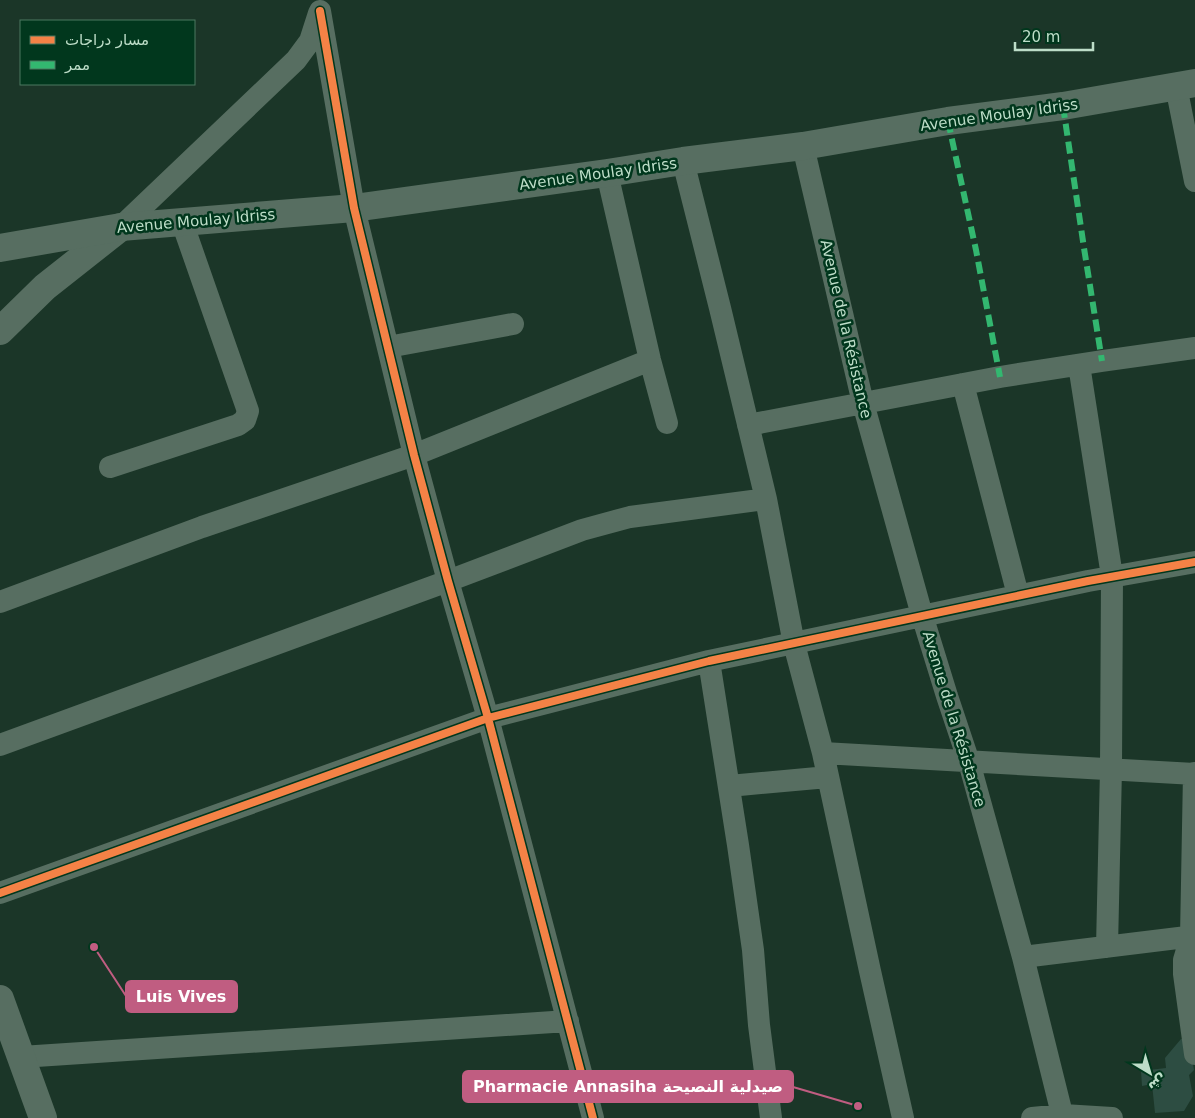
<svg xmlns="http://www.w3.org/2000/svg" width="1195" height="1118" font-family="'DejaVu Sans',Cairo,sans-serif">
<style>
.building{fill:#2d4d42}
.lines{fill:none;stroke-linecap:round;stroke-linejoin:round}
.minor{stroke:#576e61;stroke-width:22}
.tertiary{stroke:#576e61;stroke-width:28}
.secondary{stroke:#576e61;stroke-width:28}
.quiet{stroke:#33b770;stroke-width:6;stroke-dasharray:12 6;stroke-linecap:butt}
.cycleway-casing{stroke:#01371d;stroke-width:11}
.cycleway{stroke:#f48246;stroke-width:8}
.labels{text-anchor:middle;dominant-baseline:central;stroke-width:5;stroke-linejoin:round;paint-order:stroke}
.street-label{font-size:15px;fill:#bdddc8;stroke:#01371d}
.leader{fill:none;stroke:#c05d81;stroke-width:2}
.callout-dot{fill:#c05d81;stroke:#01371d;stroke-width:2}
.callout{fill:#c05d81;stroke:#c05d81;stroke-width:2}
.callout-label{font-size:16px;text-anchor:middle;font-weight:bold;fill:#fff}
</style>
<rect width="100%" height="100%" fill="#1b3628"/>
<path class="building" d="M1181,1039L1189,1040L1194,1070L1189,1075L1193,1096L1184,1111L1155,1113L1152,1084L1142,1086L1141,1071L1166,1068L1165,1058Z"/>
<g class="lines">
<path class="minor" d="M320,11L354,208L414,455L448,581L488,718L593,1118
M1176,86L1195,181
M803,146L863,403L922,615L947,696L969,762L1023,957L1063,1118
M683,161L720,308L766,499L794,644L823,753L870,971L903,1118
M607,173L650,360L667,423
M121,227L296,60L310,41L319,13
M388,347L513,324
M1079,365L1112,576L1111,769L1107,947
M963,384L1018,595
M748,425L1000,377L1102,361L1195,348
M110,467L238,425L245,420L248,411L182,222
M0,602L202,527L414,455L650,360
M709,661L738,845L753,950L759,1025L771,1118
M0,745L448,581L582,530L630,517L766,499
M823,753L1195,774
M1194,773L1191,937L1184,960V974L1195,1054
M729,786L828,777
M0,893L488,718L709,661L1088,581L1195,562
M1023,957L1195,936
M21,1057L568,1021
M1032,1118L1063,1115L1112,1118"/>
<path class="tertiary" d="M0,331L45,287L121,227
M0,999L43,1118"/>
<path class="secondary" d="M0,248L121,227L354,208L607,173L683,161L803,146L948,121L1063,106L1195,83"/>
<path class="quiet" d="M1063,106L1084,248L1102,361
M948,121L976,250L1000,377"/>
<g class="cycleway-casing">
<path id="cycleway" d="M320,11L354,208L414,455L448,581L488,718L593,1118
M0,893L488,718L709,661L1088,581L1195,562"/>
</g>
<use href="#cycleway" class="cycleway"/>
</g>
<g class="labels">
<g class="street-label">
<text transform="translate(999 115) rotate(-8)">Avenue Moulay Idriss</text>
<text transform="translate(598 174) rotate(-8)">Avenue Moulay Idriss</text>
<text transform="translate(196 221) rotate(-5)">Avenue Moulay Idriss</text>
<text transform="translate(846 329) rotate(77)">Avenue de la Résistance</text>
<text transform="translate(954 719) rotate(73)">Avenue de la Résistance</text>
</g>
</g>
<path class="leader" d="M94 947L126 996M858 1106L793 1087"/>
<g class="callout-dot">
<circle cx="94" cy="947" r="5"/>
<circle cx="858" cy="1106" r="5"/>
</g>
<g class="callout">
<rect x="126" y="981" width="111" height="31" rx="5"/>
<rect x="463" y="1071" width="330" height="31" rx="5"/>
</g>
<g class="callout-label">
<text x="181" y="1002">Luis Vives</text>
<text x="628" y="1092">Pharmacie Annasiha صيدلية النصيحة</text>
</g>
<rect x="20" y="20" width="175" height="65" fill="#01371d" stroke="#4c7961"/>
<rect x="30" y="36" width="25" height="8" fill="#f48246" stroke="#4c7961"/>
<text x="65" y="45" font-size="15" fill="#bdddc8">مسار دراجات</text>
<rect x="30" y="61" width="25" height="8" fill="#33b770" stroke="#4c7961"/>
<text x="65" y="70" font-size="15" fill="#bdddc8">ممر</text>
<g transform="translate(1150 1073) rotate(142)" stroke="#01371d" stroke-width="4" paint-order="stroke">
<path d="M0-4L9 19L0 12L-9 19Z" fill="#bdddc8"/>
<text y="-8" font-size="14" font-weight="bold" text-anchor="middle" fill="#bdddc8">ش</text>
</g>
<path d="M1015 42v8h78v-8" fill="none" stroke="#bdddc8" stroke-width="2.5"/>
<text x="1022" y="42" font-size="15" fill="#bdddc8" stroke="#01371d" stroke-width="4" paint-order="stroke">20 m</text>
</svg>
